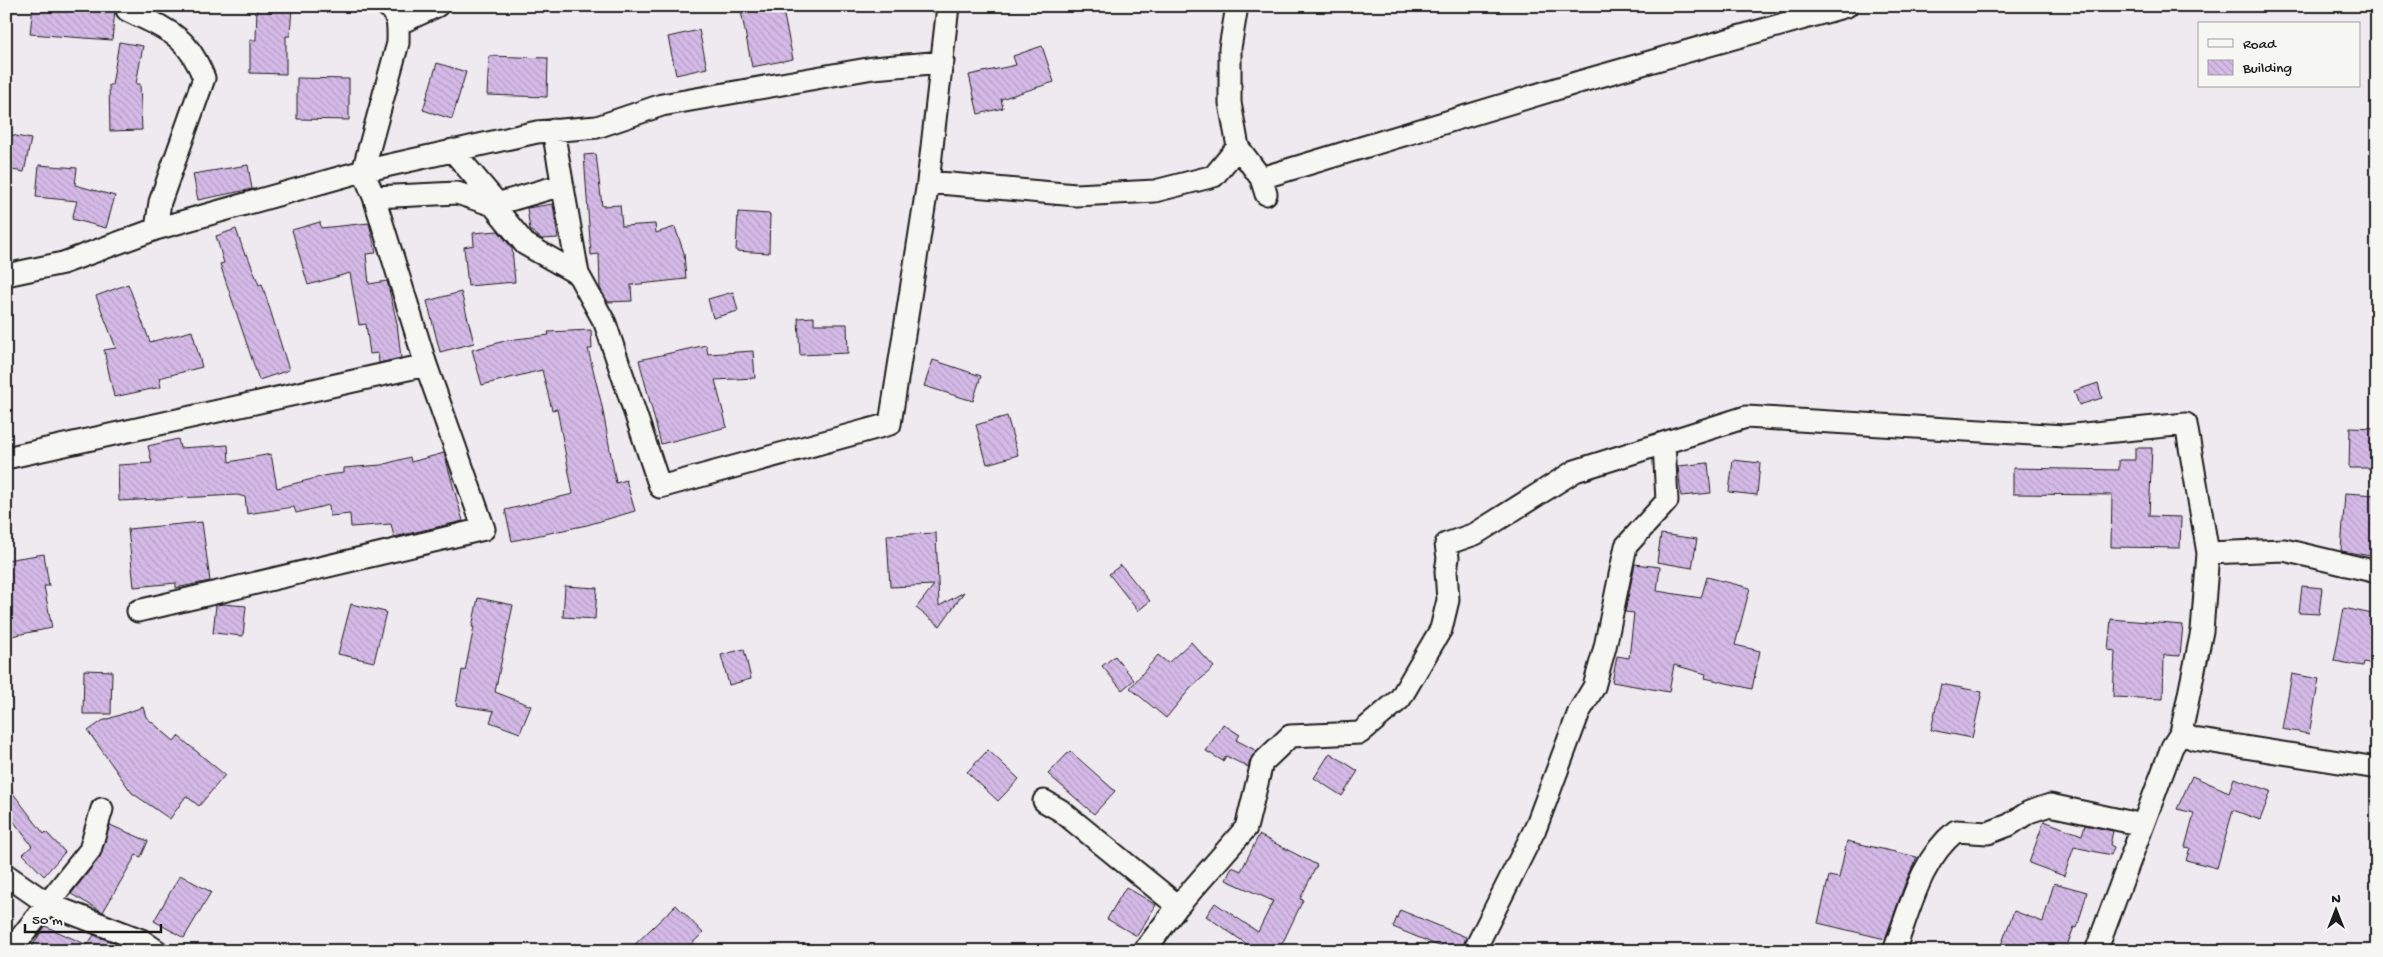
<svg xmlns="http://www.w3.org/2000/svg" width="2383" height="957" font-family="'Gochi Hand',sans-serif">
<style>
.building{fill:url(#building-back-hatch);stroke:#1c1c1c}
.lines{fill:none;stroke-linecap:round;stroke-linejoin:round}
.street-casing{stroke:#1c1c1c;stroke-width:25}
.street{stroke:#f6f6f2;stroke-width:21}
</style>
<defs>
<pattern id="building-back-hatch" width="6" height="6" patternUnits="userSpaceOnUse" patternTransform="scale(1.25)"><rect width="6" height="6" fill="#d5bae8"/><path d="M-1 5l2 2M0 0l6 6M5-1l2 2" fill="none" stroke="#b69fc6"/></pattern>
</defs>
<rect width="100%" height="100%" fill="#efeaf0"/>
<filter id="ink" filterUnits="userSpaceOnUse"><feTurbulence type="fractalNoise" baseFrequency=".02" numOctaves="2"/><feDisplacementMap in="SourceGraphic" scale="10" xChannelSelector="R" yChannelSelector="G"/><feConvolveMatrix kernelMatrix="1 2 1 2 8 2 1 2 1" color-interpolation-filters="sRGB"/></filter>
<g filter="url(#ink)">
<path class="building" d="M33,6H75L115,10L112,40L30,34Z
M257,6H292L290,36H286V74L250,73V40H256Z
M740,6H782L793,59L752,67Z
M699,30L707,68L676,75L668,37Z
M119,42L143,46L136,84H140L142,130L110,131L109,85H112Z
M1042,46L1054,82L1001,99L1003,108L978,114L969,75L1016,65L1013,56Z
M489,56L548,58L547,97L487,95Z
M437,63L466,72L452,119L423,110Z
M297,78L349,79V120L297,119Z
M6,134L31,139L24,172L6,169Z
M596,154L602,206L620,205L622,226L655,224L656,233L675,227L684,253L686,279L631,285L632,301L608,302L600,288L599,254L591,255L584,155Z
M39,165L77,168L75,185L115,196L106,228L72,219L77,201L36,197Z
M248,165L252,189L198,200L193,174Z
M553,204L558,238L542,239L530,230L527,208Z
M738,212L770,214L769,253L736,251Z
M320,222L321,228L369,223L376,253L366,254L369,284L387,281L397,323L401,358L379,363L378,353L370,354L366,324L359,325L350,273L308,285L292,230Z
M236,229L245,255L247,254L259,285L262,284L289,370L259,380L220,264L224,263L216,236Z
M498,231L512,248L515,282L468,286L464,247L474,245L473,233Z
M128,284L150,342L192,331L202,367L159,378L161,387L114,397L104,350L116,348L96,296Z
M461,292L474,343L440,352L427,301Z
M733,292L738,311L713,318L708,299Z
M814,317V324H847L848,353L800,355L798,318Z
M591,330L592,349H588L602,406L616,483L626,480L635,511L587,525L512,541L505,510L573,494L557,409L552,410L542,370L482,385L472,350L508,340L549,335L548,332Z
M706,345L708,354L753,351L755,378L715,380L727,427L661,444L639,360Z
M933,360L981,376L973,401L924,386Z
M2098,383L2102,398L2079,405L2074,391Z
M1007,416L1018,455L987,464L976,425Z
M2350,427L2377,428V468H2349Z
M178,439L180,448L228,445L229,462L271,454L277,488L328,475L344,473V468L381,465L410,457L411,462L444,453L463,521L394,537L391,524L351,527L350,514L330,516L329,505L296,513L294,507L247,514L245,497L237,495L119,501L118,465L152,463L148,446Z
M2135,448H2152L2149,516L2181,517L2180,548L2111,547L2112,495L2013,494V468L2119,470V460H2135Z
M1733,460L1760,463L1757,495L1729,492Z
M1708,463L1711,493L1681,496L1678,466Z
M2345,493L2377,495V557L2341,551Z
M202,522L210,581L176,588V583L134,587L128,529Z
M936,533L939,606L964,592L940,626L916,608L934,585L890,587L887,535Z
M1661,534L1697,539L1692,568L1657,562Z
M44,554L49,586H44L52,628L6,637V560Z
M1635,564L1660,567L1657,591L1701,598L1707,577L1750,588L1735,645L1760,651L1752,689L1705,678L1706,674L1674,665L1669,692L1612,682L1617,656L1629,658L1634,613L1625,612Z
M1121,565L1150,601L1138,611L1109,574Z
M565,586L597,588L595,619L563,617Z
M2302,586L2322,588L2319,614L2299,613Z
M478,598L513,605L495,692L531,706L520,733L490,722L494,711L456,705L462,670L465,671L474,627H472Z
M223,604L246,606L243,636L213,633L216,605Z
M351,604L386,612L374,662L338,654Z
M2344,608L2377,615V665L2364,662L2363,666L2334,661Z
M2111,619L2183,625L2180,656L2164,655L2163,699L2113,697L2115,651L2108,650Z
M1191,642L1214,667L1189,690L1166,718L1130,688L1158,655L1168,663Z
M744,649L751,679L729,685L721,655Z
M1115,656L1134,680L1122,690L1102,666Z
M84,670L112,671L111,714H83Z
M2292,674L2319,679L2309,734L2282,729Z
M1941,684L1982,692L1972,738L1931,730Z
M143,707L146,717L174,741L178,736L225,775L199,806L186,796L170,819L132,793L88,731L102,721Z
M1223,724L1240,735L1236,740L1257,751L1250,760L1248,767L1226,756L1223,761L1206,751Z
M988,750L1019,779L998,801L967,772Z
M1070,751L1115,791L1094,814L1048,774Z
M1330,753L1358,771L1342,796L1314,778Z
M2192,776L2229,792L2234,778L2271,791L2260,820L2233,810L2217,868L2186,860L2190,848L2185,847L2194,813L2177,809Z
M6,784L44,834L46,832L65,852L44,876L23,854L32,846L6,811Z
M2044,821L2082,835L2085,825L2113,831L2110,845L2114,847L2111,855L2074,847L2064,876L2029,863Z
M110,825L148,841L141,857L136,855L103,912L71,894L100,857Z
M1259,835L1317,865L1300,899L1303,900L1283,942L1276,951H1257L1206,916L1215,903L1258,932L1273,901L1226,880L1232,867L1241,871Z
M1847,841L1917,857L1906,881L1885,939L1818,923L1829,876L1839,878Z
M180,875L211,892L184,938L154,921Z
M2054,883L2087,892L2077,928L2074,927L2065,951H2017L2001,945L2014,911L2043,922Z
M1126,887L1156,905L1137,936L1107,919Z
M676,905L703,933L684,951H628Z
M1400,910L1466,937L1461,951H1451L1393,927Z
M45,926L87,945L94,935L134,951H29Z"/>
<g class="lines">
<g class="street-casing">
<path id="street" d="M130,6L127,10C167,30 187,34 204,78L160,202L156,229
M1237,6L1230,48V103L1238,147L1261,178L1266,194
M398,24L437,6
M553,130L578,274
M452,150L498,204
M1261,178L1579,82L1847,6
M928,182L1076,195L1155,191L1214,176L1238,147
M374,197L457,193L493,205L525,244L578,274L605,323L660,487L890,424L928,182L948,6
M493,205L562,185
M6,275L63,263L156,229L363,171L537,132L597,127L662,105L873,68L943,62
M6,458L426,365
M2208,553L2284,550L2377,572
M138,611L484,529L426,365L374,197L363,171L398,43C398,30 400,14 387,6
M2181,733L2194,739L2377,768
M1044,801L1060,810L1178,906
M6,875L48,904L141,940L157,951
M10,951L90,850L102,809
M1144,951L1178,906L1246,828L1262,763L1290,736L1360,733L1400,699L1441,629L1448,600L1446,571L1448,558L1446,544L1475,534L1575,471L1746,417L2064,436L2186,424L2208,553L2202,631L2181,733L2172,747L2096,951
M1474,951L1536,827L1579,712L1594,687L1605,647L1626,546L1667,501L1664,443
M1894,951C1910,909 1920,860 1956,831L1988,833L2009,825L2029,812L2050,805L2143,825"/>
</g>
<use href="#street" class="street"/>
</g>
</g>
<rect width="2383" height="957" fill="none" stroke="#f6f6f2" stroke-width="25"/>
<rect x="12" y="12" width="2358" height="932" fill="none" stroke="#1c1c1c" stroke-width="2" filter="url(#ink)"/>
<rect x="2198" y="22" width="162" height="65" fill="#f6f6f2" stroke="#9f9f9c"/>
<rect x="2208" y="39" width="25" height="8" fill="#f6f6f2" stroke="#9f9f9c"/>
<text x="2243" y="48" font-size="15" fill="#1c1c1c">Road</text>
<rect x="2208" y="60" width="25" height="15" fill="url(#building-back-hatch)" stroke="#9f9f9c"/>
<text x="2243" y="72" font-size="15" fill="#1c1c1c">Building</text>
<g transform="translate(2336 910)" stroke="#f6f6f2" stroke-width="4" paint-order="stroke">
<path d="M0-4L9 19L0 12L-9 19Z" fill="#1c1c1c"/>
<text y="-8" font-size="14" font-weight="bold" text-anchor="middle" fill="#1c1c1c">N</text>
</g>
<path d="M25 924v8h136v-8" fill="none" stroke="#1c1c1c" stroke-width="2.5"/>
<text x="32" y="924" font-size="15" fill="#1c1c1c" stroke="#f6f6f2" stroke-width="4" paint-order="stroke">50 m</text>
</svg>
